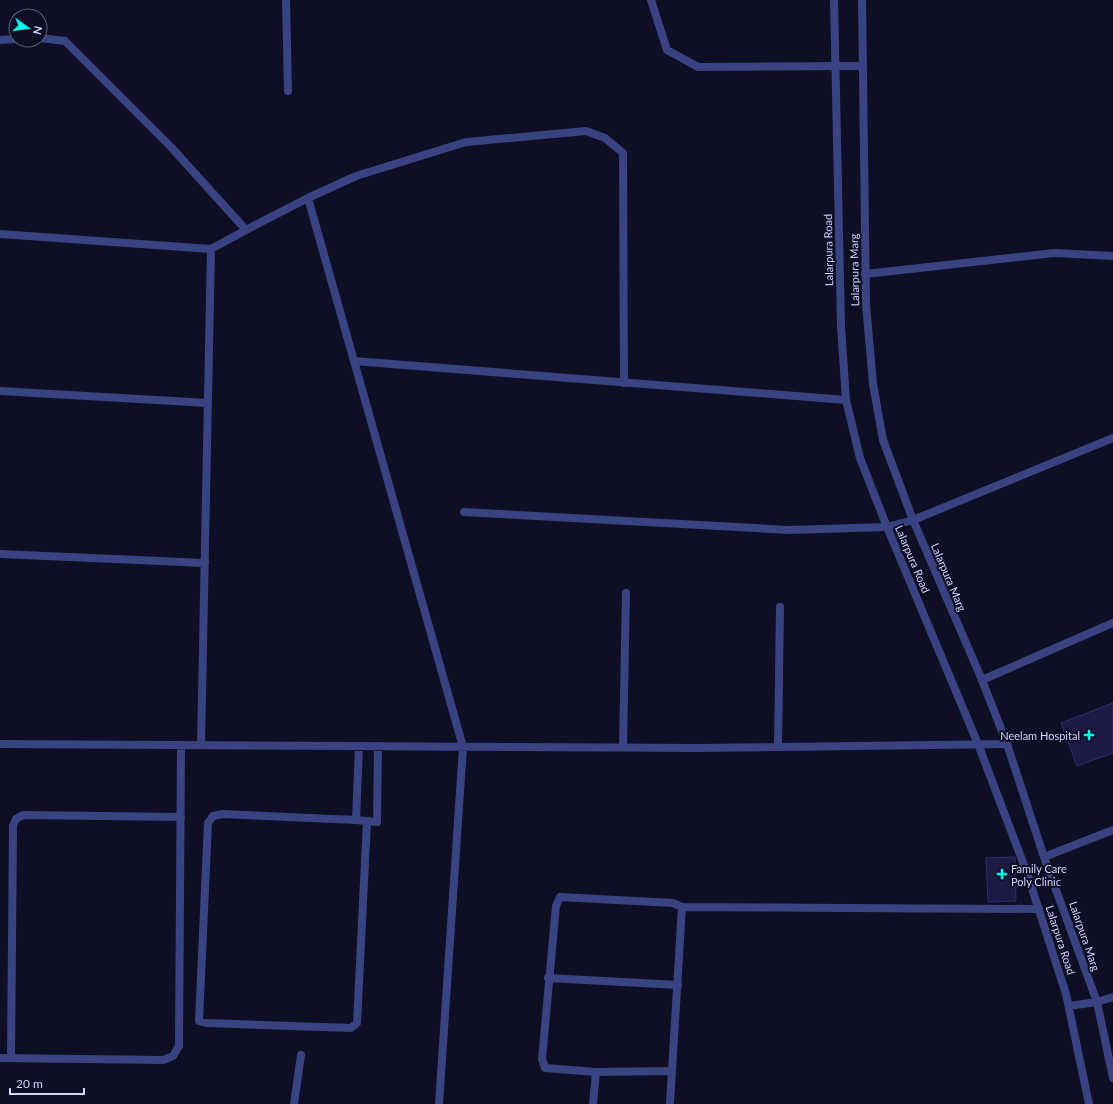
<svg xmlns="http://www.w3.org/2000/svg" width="1113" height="1104" font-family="Lato,sans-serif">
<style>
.building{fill:#1c1a44;stroke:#2f2d70}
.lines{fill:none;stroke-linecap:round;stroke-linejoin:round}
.minor{stroke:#3a4382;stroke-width:8}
.tertiary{stroke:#3a4382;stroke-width:8}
.poi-dot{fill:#02fae9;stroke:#0e0e24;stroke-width:1.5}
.labels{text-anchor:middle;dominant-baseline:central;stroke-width:4;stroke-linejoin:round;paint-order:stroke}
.street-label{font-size:11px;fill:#d1d4ff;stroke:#0e0e24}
.poi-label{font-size:11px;fill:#d1d4ff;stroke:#0e0e24;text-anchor:end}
</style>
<rect width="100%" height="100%" fill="#0e0e24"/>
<path class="building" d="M1113,703V753L1077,766L1061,723Z
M1015,857L1016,901L988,902L986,858Z"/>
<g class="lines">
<path class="minor" d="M286,0L288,91
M651,0L667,50L698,67L861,66
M40,38L65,41L171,147L246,230L308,198L356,176L466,142L586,131L605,138L623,153L624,383
M0,40L16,39
M308,198L463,747L439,1104
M0,234L211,249
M865,274L1054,253L1113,256
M354,361L846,400
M0,391L208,403
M464,512L789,530L887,527L913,520L1113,438
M0,554L205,563
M982,680L1113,623
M0,744L698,748L1007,744
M201,745L211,249L246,230
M623,747L626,593
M778,747L780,607
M356,820L359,747
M367,821L357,1023L351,1028L206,1023L199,1021L208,823L213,816L223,814L356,820L377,822L378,746
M1044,857L1113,830
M548,978L678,985
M1069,1006L1097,1002L1113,997
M0,1058L163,1060L173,1056L179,1046L181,745
M11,1058L13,826L16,819L23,815L181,817
M596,1072L545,1068L542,1059L556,906L560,897L673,903L682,907L1039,909
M294,1104L301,1055
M593,1104L596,1072L672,1071
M670,1104L682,907"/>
<path class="tertiary" d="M834,0L841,326L846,400L860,458L887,527L978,744L1027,873L1066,994L1089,1104
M862,0L866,304L873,384L883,440L913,520L982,680L1007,744L1044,857L1097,1002L1113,1078"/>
</g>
<g class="poi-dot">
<path d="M1087 729h4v4h4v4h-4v4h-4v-4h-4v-4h4z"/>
<path d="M1000 868h4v4h4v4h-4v4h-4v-4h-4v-4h4z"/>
</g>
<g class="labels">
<g class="street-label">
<text transform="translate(828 250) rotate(-91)">Lalarpura Road</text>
<text transform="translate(854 270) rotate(-91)">Lalarpura Marg</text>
<text transform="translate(913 559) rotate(67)">Lalarpura Road</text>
<text transform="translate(949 577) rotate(67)">Lalarpura Marg</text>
<text transform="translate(1085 936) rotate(71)">Lalarpura Marg</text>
<text transform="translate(1061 940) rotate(72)">Lalarpura Road</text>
</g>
<g class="poi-label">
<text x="1080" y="735">Neelam Hospital</text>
<text x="1011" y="868" text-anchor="start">Family Care<tspan x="1011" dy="13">Poly Clinic</tspan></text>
</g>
</g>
<g transform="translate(28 28) rotate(104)"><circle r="19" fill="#0e0e24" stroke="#5c5d7c"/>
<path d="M0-3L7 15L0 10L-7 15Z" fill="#02fae9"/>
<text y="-6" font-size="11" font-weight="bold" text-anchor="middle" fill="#d1d4ff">N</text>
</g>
<path d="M10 1088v6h74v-6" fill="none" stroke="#d1d4ff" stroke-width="2"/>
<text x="16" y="1088" font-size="12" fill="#d1d4ff" stroke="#0e0e24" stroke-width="3" paint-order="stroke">20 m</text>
</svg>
